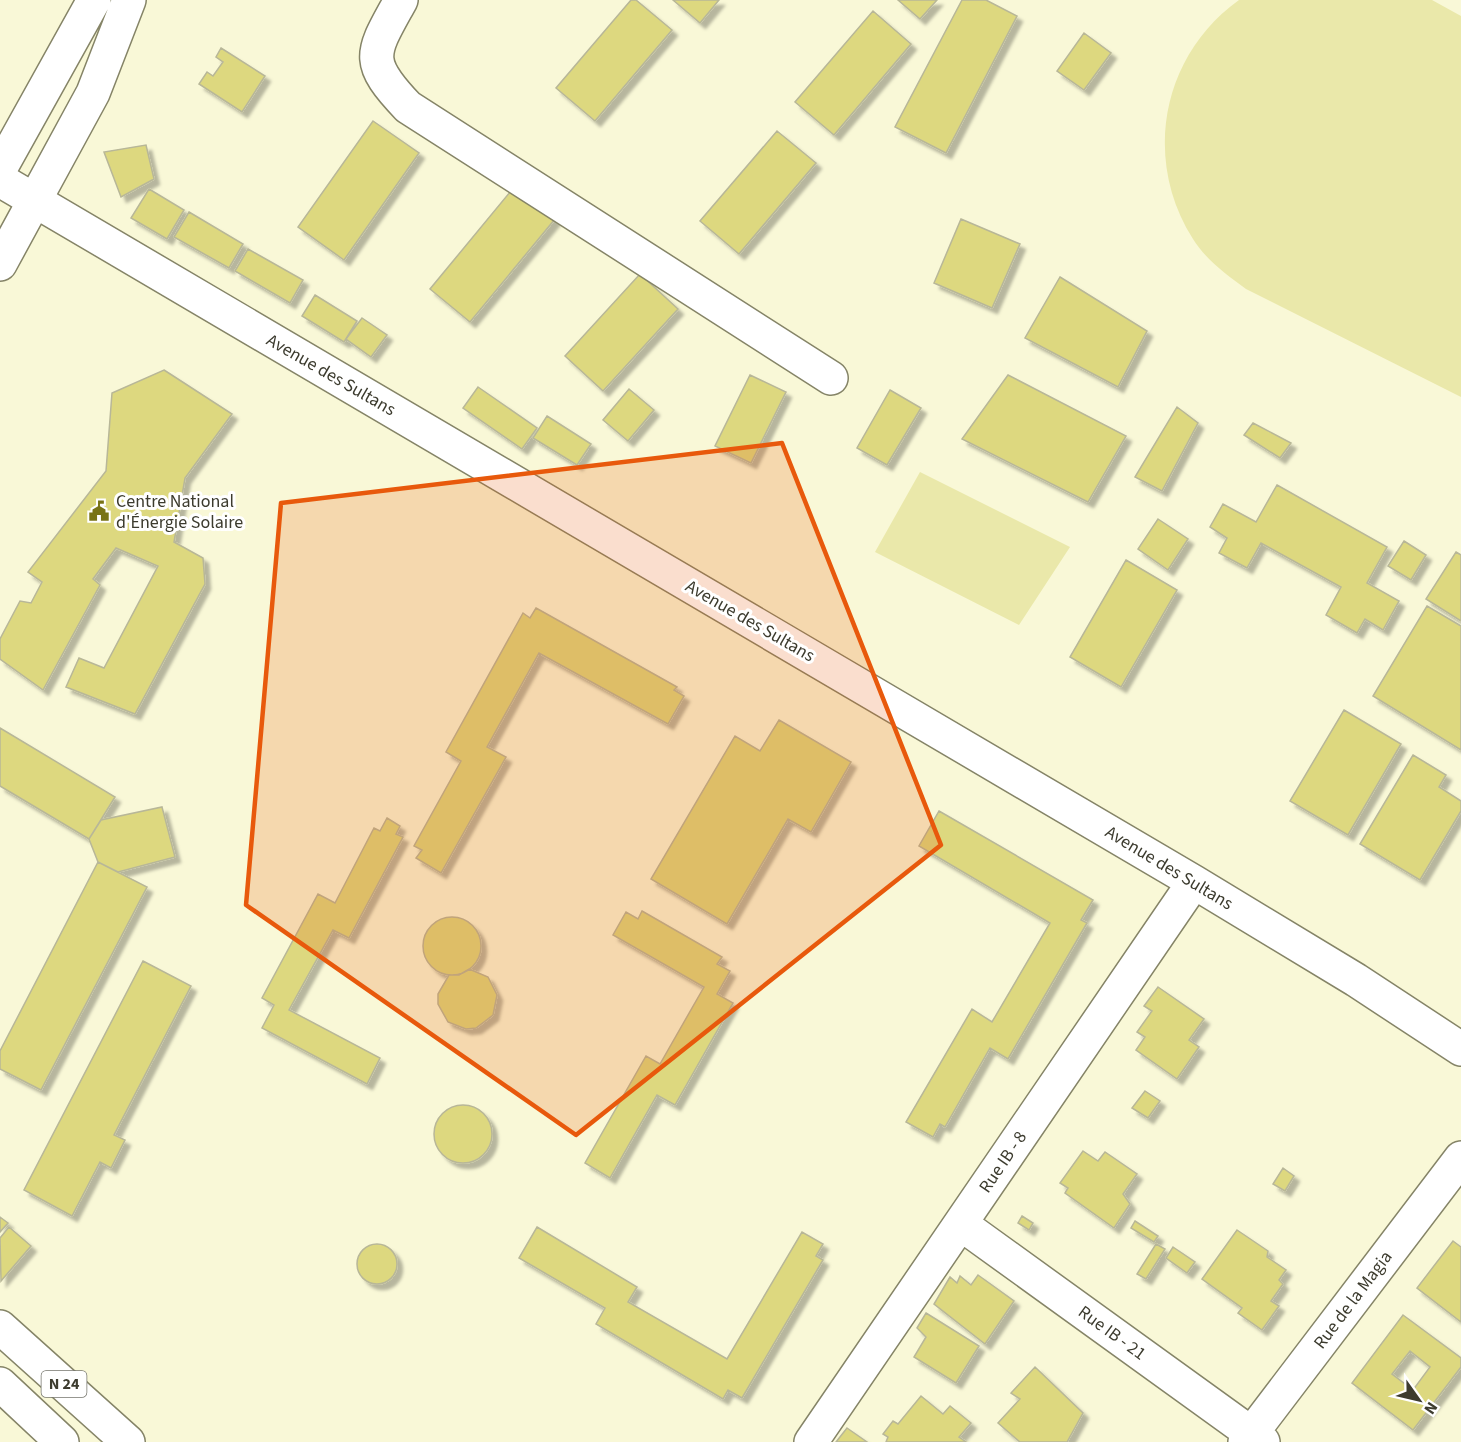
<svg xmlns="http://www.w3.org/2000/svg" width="1461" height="1442" font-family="'Source Sans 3',sans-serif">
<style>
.green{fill:#eae8aa}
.building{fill:#ddd87f;stroke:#b8b798;stroke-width:1.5;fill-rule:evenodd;filter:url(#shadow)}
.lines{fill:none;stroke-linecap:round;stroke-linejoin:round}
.minor-casing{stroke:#858467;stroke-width:36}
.major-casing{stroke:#858467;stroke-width:36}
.highway-casing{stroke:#858467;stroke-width:36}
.minor{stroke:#fff;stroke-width:33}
.major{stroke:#fff;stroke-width:33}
.highway{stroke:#fff;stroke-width:33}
.marked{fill:#e8590c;fill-opacity:0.2;stroke:#e8590c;stroke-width:4.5;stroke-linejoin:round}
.labels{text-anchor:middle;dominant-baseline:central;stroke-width:6;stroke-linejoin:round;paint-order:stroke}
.shield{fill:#fff;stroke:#76766d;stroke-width:1.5}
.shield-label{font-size:16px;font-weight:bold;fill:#3c3b2e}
.street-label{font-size:18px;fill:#3c3b2e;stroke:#fff}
.poi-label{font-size:18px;fill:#3c3b2e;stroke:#fff;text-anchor:start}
</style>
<defs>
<filter id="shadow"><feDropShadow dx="5.5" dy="5.5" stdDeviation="1.5" flood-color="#0004"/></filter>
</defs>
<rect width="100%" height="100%" fill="#f9f8d7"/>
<path class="green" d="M1239,0H1432L1461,16V397L1246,289C1227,275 1206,260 1193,239C1142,159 1162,55 1239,0Z
M920,472L1070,547L1019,625L875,552Z"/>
<path class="building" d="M631,0H636L672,30L595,121L556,88Z
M673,0H719L700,23Z
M898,0H937L920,19Z
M962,0H986L1017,16L946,153L895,127Z
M873,11L911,44L834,135L795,102Z
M1084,33L1111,53L1084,90L1057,71Z
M221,48L265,76L242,112L199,84L207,72L213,76L223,62L216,57Z
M373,121L419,153L344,260L298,227Z
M777,131L816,163L739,254L700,221Z
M146,145L154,179L121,197L104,152Z
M515,186L555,219L470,322L430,289Z
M149,189L184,210L167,239L131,218Z
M189,212L243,244L229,268L174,237Z
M961,219L1020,244L992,308L934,283Z
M248,249L303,280L290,303L235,271Z
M640,274L678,309L603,391L565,356Z
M1060,277L1147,331L1118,387L1025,338Z
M315,295L357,321L344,342L302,316Z
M362,318L387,335L371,357L346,339Z
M164,370L232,414L185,478L174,542L203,558L205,584L135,714L66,687L79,658L104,668L158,566L116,548L93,579L100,585L43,690L0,659V639L20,601L31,603L42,582L28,572L106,471L112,393Z
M750,375L786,392L751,463L715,446Z
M1008,375L1126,436L1088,502L962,439Z
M478,387L537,428L522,449L463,408Z
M629,389L654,410L628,441L603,420Z
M890,390L921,408L887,465L857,448Z
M1177,407L1198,423L1162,491L1135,477Z
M547,416L591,444L577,465L533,438Z
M1253,423L1291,443L1280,458L1244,435Z
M1277,485L1387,547L1367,583L1399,601L1383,630L1365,619L1357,633L1326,615L1341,587L1261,543L1247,568L1219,553L1227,538L1210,527L1223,504L1256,522Z
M1158,519L1188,539L1168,570L1138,549Z
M1404,541L1426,555L1411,580L1388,566Z
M1456,552L1461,555V621L1426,599Z
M1126,560L1177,590L1121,687L1070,657Z
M1427,606L1461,626V750L1373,696Z
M536,608L677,687L674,690L684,696L668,724L539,653L487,747L506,757L441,873L416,858L422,850L414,846L461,761L446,752L523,613L530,618Z
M1344,710L1401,744L1348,835L1290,801Z
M779,720L851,762L811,832L788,819L727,924L651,879L735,736L760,751Z
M0,728L115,797L89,839L0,786Z
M1413,755L1446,775L1439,787L1461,801V811L1420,880L1360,844Z
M162,807L175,857L118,872L98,862L89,839L101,820Z
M939,811L1093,900L1081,920L1087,923L1008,1059L990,1048L945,1127L940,1124L933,1137L906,1122L972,1009L992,1022L1050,923L919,846Z
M387,818L400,826L396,834L403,837L349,938L333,930L289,1010L380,1058L367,1084L262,1028L274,1005L262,998L318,894L335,903L374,828L380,831Z
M98,862L147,887L41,1090L0,1069V1051Z
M642,911L722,957L717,964L730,971L717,994L733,1003L675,1105L657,1095L610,1178L585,1163L646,1056L660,1064L704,987L613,935L626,912L638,919Z
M423 946a29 29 0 1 1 58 0a29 29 0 1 1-58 0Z
M143,961L191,986L114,1135L125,1140L111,1168L100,1162L72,1216L24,1190Z
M469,969L488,977L497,995L493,1015L476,1028L466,1029L448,1022L438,1004V994L449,975H459Z
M1158,987L1204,1019L1189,1040L1199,1047L1177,1079L1136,1050L1145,1037L1137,1032L1152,1011L1144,1006Z
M1145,1091L1160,1101L1148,1118L1132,1108Z
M434 1134a29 29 0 1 1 58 0a29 29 0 1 1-58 0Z
M1083,1151L1098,1161L1105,1152L1137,1174L1123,1194L1130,1204L1114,1228L1065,1193L1068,1188L1060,1183Z
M1283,1168L1294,1176L1285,1191L1273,1184Z
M1022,1216L1033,1223L1029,1230L1018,1223Z
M0,1217L8,1223L0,1232Z
M1135,1221L1158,1236L1154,1242L1131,1228Z
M9,1227L31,1246L1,1281L0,1238Z
M537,1227L637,1287L628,1302L727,1359L802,1232L823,1244L816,1256L823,1260L742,1398L728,1390L723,1399L596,1324L605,1308L519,1258Z
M1237,1230L1268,1251L1267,1257L1286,1270L1279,1280L1283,1284L1271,1301L1279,1306L1262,1330L1238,1313L1242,1308L1202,1279Z
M1453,1241L1461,1247V1322L1417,1288Z
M1156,1244L1165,1249L1146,1279L1137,1274Z
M357 1264a20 20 0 1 1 40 0a20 20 0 1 1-40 0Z
M1173,1247L1195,1262L1187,1273L1166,1258Z
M978,1275L1014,1301L985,1344L934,1304L950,1277L957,1283L960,1276L971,1285Z
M926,1313L979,1346L956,1383L914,1357L926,1337L917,1328Z
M1403,1315L1461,1358V1367L1413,1430L1352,1383ZM1410,1351L1430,1367L1413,1390L1392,1374Z
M1035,1367L1083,1413L1067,1442H1020L998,1423L1020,1399L1011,1393Z
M921,1396L943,1414L950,1406L971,1423L959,1437L966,1442H886L888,1437L883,1434L893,1421L898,1424Z
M847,1428L867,1442H836Z"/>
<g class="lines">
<g class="minor-casing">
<path id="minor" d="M401,0C372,53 363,60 408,107L831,378
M0,180L1194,882L1356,980L1461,1049
M961,1224L1263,1442
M811,1442L1194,882
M1245,1442L1461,1158"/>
</g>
<g class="major-casing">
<path id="major" d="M0,1327L128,1442
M0,1384L62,1442"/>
</g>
<g class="highway-casing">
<path id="highway" d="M0,169L94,0
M0,264L93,93L129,0"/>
</g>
<use href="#minor" class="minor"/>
<use href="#major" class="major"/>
<use href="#highway" class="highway"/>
</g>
<path class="marked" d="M782,443L941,845L576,1135L246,905L281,503Z"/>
<defs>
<g id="civic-bare" transform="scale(1.62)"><path d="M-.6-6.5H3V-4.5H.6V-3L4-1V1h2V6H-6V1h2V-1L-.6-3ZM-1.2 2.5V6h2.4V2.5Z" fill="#787316" stroke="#fff" stroke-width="2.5" paint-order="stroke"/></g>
</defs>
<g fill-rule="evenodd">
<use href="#civic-bare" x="99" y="511"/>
</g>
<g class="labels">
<rect class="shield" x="41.5" y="1371" width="45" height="26" rx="4.5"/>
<g class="shield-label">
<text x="64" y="1384">N 24</text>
</g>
<g class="street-label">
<text transform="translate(331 375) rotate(30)">Avenue des Sultans</text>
<text transform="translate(750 621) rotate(30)">Avenue des Sultans</text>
<text transform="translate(1169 868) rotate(31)">Avenue des Sultans</text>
<text transform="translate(1003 1162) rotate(-56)">Rue IB - 8</text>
<text transform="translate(1353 1300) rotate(-53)">Rue de la Magia</text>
<text transform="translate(1112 1333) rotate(36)">Rue IB - 21</text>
</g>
<g class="poi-label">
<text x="116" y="501">Centre National<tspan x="116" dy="21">d'Énergie Solaire</tspan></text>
</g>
</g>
<g transform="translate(1419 1400) rotate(124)" stroke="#ffffff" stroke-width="4.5" paint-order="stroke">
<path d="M0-4.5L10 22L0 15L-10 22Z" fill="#3c3b2e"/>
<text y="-9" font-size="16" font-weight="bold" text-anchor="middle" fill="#3c3b2e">N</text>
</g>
</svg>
